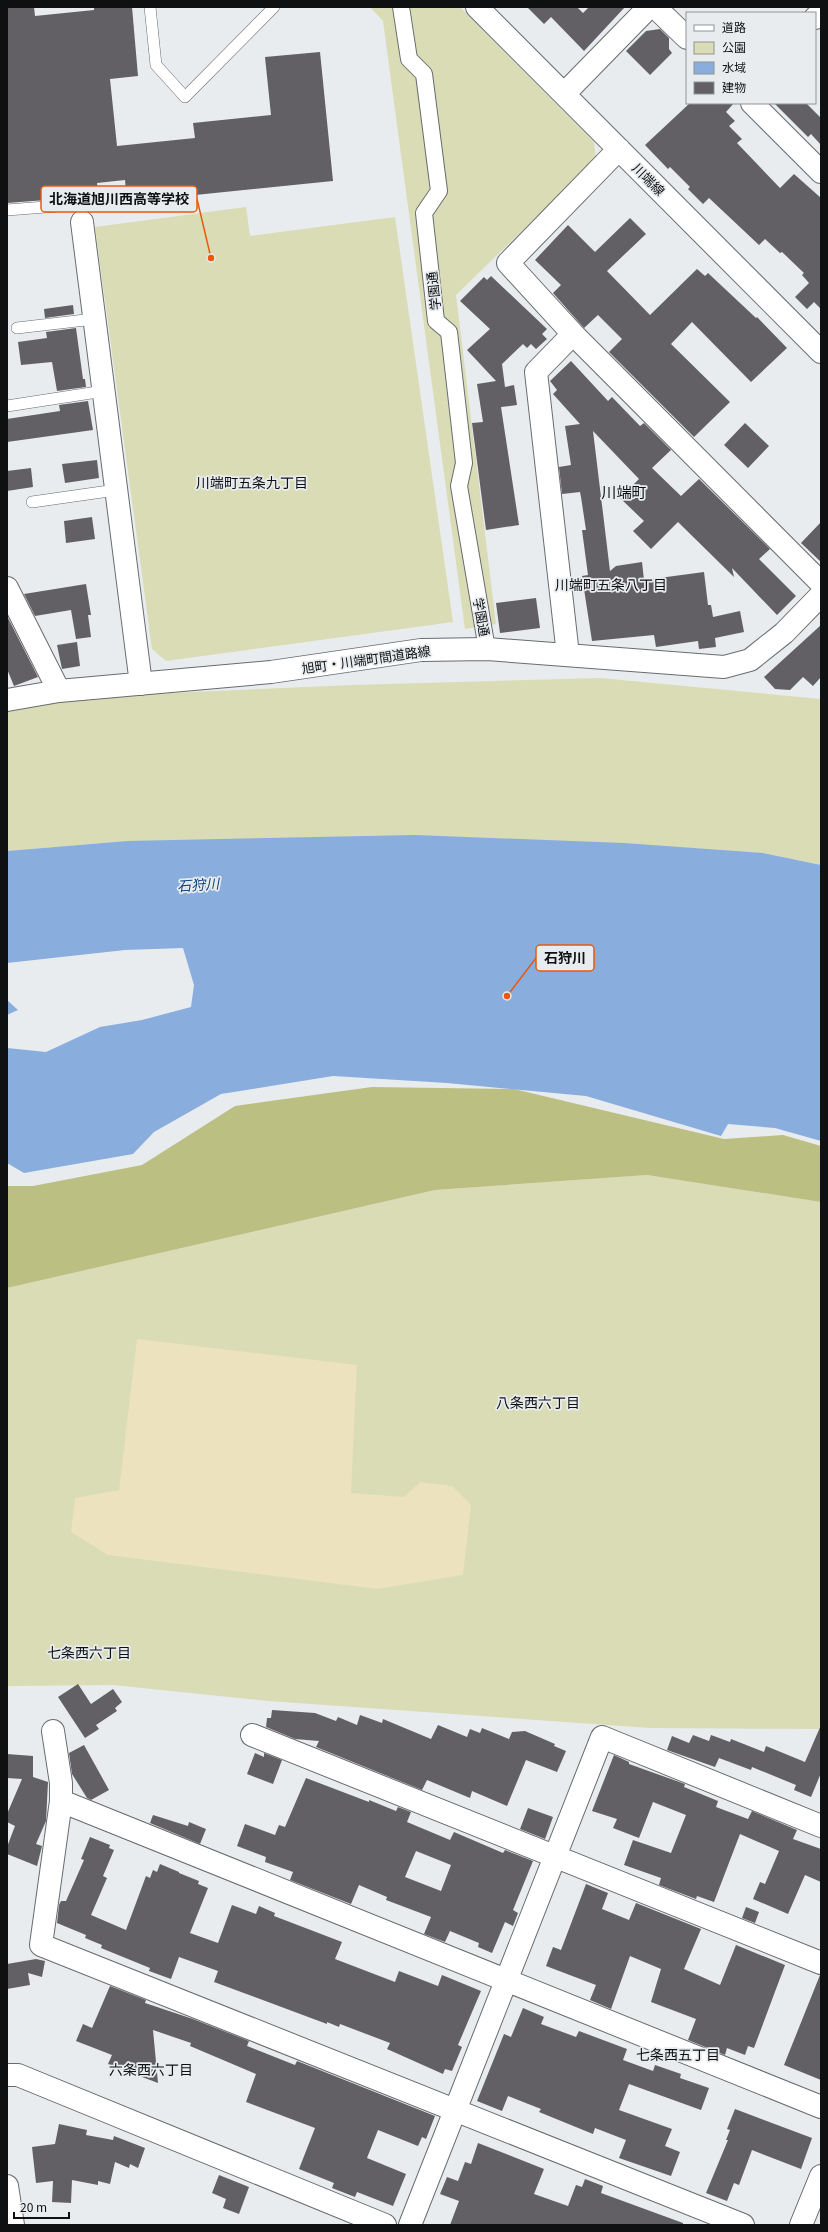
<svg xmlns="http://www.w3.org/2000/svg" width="828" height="2232" font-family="Georgia,'Noto Sans JP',serif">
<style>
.green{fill:#d9dcb4}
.forest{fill:#bcbf82}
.sand{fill:#ece2bd}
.water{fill:#89addd}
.building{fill:#626064;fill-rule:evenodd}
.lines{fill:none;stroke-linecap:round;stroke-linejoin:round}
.service-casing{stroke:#686c6f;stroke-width:12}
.pedestrian-casing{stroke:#686c6f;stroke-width:18}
.minor-casing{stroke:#686c6f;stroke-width:24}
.tertiary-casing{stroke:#686c6f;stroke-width:24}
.service{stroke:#fff;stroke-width:11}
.pedestrian{stroke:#fff;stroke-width:16}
.minor{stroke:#fff;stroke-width:22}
.tertiary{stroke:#fff;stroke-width:22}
.labels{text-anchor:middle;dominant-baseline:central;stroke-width:3.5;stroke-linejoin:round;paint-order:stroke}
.street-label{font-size:13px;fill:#0f1011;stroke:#e8ecef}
.neighbourhood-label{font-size:14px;fill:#0f1011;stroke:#e8ecef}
.water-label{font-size:14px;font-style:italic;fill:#12417b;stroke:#e8ecef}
.quarter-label{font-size:15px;fill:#0f1011;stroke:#e8ecef}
.leader{fill:none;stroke:#e8590c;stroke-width:1.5}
.callout-dot{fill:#e8590c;stroke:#e8ecef;stroke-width:1.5}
.callout{fill:#e8ecef;stroke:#e8590c;stroke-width:1.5}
.callout-label{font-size:14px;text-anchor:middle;font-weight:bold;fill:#0f1011}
</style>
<rect width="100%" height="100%" fill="#e8ecef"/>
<path class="green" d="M370,7H460L594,142L596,159L456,295L496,624L465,629L383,21Z
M246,207L250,236L395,217L453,622L166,661L152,649L95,227Z
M600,678L821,699V865L763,853L127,841L7,851V710L55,698L353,685Z
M647,1175L821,1202V1729L650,1728L269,1701L113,1685L7,1686V1288L435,1190Z"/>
<path class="forest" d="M372,1087L514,1089L724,1139L783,1135L821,1146V1202L647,1175L435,1190L7,1288V1186H33L142,1165L235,1106Z"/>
<path class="sand" d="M137,1339L357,1365L351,1493L404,1497L420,1482L452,1486L471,1505L463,1575L377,1589L108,1555L71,1532L75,1498L119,1490Z"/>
<path class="water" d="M415,835L624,843L763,853L821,865V1141L775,1128L728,1124L721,1136L586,1096L447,1083L333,1076L221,1094L154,1132L133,1154L24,1173L7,1163V1048L46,1052L100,1027L142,1020L191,1007L194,985L183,948L125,950L7,963V851L127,841Z
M7,1000L18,1010L7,1015Z"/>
<path class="building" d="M7,7H34L35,16L94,10V7H132L138,76L110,79L117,146L195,138L193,123L271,115L265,57L320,52L333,181L127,202L125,180L97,183L98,196L7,203Z
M527,7H577L583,13L589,7H625L584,51L551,17L544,24Z
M660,29L669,38V49L672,53L650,75L626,51L646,31Z
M690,103H734L726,112L735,121L729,126L742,139L737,143L780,188L794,174L821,198V309L814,302L807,309L795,297L809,283L802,275L804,273L782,252L780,253L765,239L759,245L709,198L703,204L688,189L690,187L670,167L668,169L645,145Z
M774,103H806L821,118V145L811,134L808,137Z
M630,218L646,234L607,271L650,315L697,269L705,276L708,273L756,318L757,317L787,348L751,382L692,322L671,344L730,402L694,437L609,352L622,339L598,315L584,328L553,293L561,285L535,260L568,225L595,252Z
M491,276L547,329L542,334L547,339L536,349L531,344L527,348L523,344L502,364L505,387L514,385L517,405L501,407L519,525L486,530L472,423L483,422L477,384L496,381L467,350L490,329L460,301L484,277L487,280Z
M73,305L74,314L45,318L44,309Z
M76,328L83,379H85L86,387L57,391L52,362L21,365L18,342L47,338L46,332Z
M571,361L608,401L612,397L640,426L644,423L671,450L652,468L681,496L699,479L770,549L759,559L796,596L777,615L732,568L734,577L678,522L651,549L633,531L644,521L620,498L639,479L593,431L610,571L616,566L642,562L644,580L704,572L708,605H711L713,617L740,611L744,632L715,638L716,647L699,649L698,641L656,647L654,635L592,641L582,576L588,575L582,530H586L581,497L580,492L562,494L559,467L571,465L565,426L580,424L553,394L557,390L550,381Z
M88,401L93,430L7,442V419L60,411L59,405Z
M745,423L769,446L748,468L724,445Z
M97,460L99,478L65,483L62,464Z
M31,468L33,487L7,491V471Z
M92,517L95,539L66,543L64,521Z
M821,522V562L801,543Z
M86,584L91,615H88L91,637L76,639L71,610L35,616L24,594Z
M536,598L540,628L500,633L496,603Z
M7,616L38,677L14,686L7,669Z
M821,625V677L813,686L803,677L790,690L775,689L764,677Z
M77,642L80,666L62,669L57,645Z
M78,1684L91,1704L113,1689L122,1702L115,1708L117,1711L96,1725L99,1729L85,1738L58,1697Z
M272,1710L315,1713L336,1721L338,1717L357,1725L360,1715L382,1723L383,1719L431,1739L438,1725L467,1737L470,1729L480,1733L482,1728L509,1739L512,1732L525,1731L555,1744L554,1746L566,1751L557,1772L526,1760L507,1806L472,1791L470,1798L427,1780L422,1790L316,1747L319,1741L295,1739L266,1727L267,1718H271Z
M821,1725V1773L811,1797L794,1790L796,1785L752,1767L751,1770L719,1758L715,1767L667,1750L672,1736L689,1743L693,1735L709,1741L711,1735L730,1742L731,1739L764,1752L766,1746L805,1762Z
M84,1745L109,1790L91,1800L87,1798L72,1774L69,1753Z
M255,1753L264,1757V1753L282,1760L273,1784L247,1774Z
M7,1754L33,1756V1777L48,1782L46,1821L36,1844L42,1846L37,1866L7,1854V1847L15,1826L7,1822V1814L22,1779L7,1778Z
M614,1755L629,1762V1764L685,1784L684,1787L718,1801L716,1807L748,1819L752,1811L797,1830L793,1839L821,1849V1882L805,1875L788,1914L753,1899L760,1882L765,1884L779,1851L740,1834L714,1902L697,1896L696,1899L659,1885L661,1878L624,1865L633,1840L671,1853L686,1815L653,1802L639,1838L613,1828L617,1819L592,1811Z
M306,1778L369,1802V1800L396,1811L398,1807L411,1812L407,1822L450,1840L454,1832L503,1853L505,1850L533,1861L513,1910L518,1913L513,1926L505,1922L492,1953L478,1947L479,1943L450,1931L445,1942L424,1934L431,1917L386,1900L387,1897L359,1885L351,1904L290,1880L293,1872L265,1862L266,1857L237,1846L245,1824L275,1835L279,1825L285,1827ZM416,1851L451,1865L441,1891L405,1877Z
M528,1808L553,1817L545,1839L520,1829Z
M153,1815L188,1826L189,1822L206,1829L200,1844L150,1823Z
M90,1837L110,1845L109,1848L114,1850L103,1876L107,1878L91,1915L126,1930L146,1876L150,1878L153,1870L157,1872L160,1864L179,1872V1873L199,1881L198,1884L208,1888L190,1933L218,1943L232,1905L256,1914L259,1906L275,1913L274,1916L342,1942L335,1959L395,1982L399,1971L438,1986L442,1975L481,1991L458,2045L462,2047L452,2071L445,2069L443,2074L387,2049L390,2043L340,2024L339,2027L327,2022V2024L214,1982L218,1971L179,1957L171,1979L149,1971L150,1968L101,1948L102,1945L85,1938L86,1935L57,1923L59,1905L61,1901H66L84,1860L81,1859Z
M586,1884L608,1893L602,1909L629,1920L636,1903L701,1929L684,1969L720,1985L736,1945L785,1965L754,2048L748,2046L745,2055L727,2048L725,2055L688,2040L696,2019L651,2002L661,1969L630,1956L611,2009L590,2000L596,1985L546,1966L553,1947L561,1950Z
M746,1907L759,1912L755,1923L742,1918Z
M36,1959L45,1961L42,1977L28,1973L30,1985L7,1989V1964Z
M820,1975H821V2080L784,2065Z
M110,1986L146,2000L145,2003L193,2019L249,2041L247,2046L295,2065L297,2061L435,2116L426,2139L422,2137L418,2146L378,2130L367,2158L406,2174L393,2206L357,2192L355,2197L332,2188L334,2183L299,2169L315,2128L246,2102L256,2074L190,2046L191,2043L153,2030L158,2083L108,2064L112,2055L76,2041L83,2024L92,2028Z
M523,2008L544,2017L541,2024L576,2037L579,2031L627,2049L623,2060L653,2071L655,2065L681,2074L680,2078L709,2088L701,2110L629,2084L619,2110L672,2129L665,2146L680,2152L671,2176L619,2158L626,2140L595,2128L593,2134L539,2112L541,2109L508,2096L502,2111L477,2101L504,2034L511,2037Z
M735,2109L812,2138L801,2169L752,2150L739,2185L734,2183L727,2201L706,2193L728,2140H726L730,2130L727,2129Z
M59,2124L87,2130L86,2135L113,2140L114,2136L145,2148L138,2168L130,2164L129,2168L115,2162L110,2184L98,2181V2185L72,2180L71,2203L52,2202L53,2181L36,2183L32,2147L55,2144Z
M478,2143L544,2169L534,2194L568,2206L576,2185L582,2187L585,2179L603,2186L601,2193L683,2223V2225H450L459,2201L440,2194L447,2177L458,2181L465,2162L471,2164Z
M219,2175L249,2187L239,2214L223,2208L226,2199L212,2193Z"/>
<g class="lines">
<g class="service-casing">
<path id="service" d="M150,7L156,65L185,97L274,7
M7,210L84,204
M17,328L94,319
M7,406L104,391
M32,502L116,490"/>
</g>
<g class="pedestrian-casing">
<path id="pedestrian" d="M401,7L409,59L424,74L439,191L424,213L436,321L449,332L464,463L459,486L487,649"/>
</g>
<g class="minor-casing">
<path id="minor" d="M477,7L821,352
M655,7L687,38
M815,18L821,12
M564,94L649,7
M752,103L821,172
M619,149L508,263L573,334L821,583
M82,222L141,684
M7,588L59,691
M568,655L536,372L573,334
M7,700L59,691L271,672L421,650L487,649L724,667L750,660L784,633L821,595
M53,1731L61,1783V1801L41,1945L743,2225
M252,1735L821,1963
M61,1801L821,2107
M7,2075H18L385,2225
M410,2225L602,1737L821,1826
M801,2225L821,2176"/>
</g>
<g class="tertiary-casing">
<path id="tertiary" d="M7,2186L13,2225"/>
</g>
<use href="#service" class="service"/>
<use href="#pedestrian" class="pedestrian"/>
<use href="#minor" class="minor"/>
<use href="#tertiary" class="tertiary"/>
</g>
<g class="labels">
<g class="street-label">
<text transform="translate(649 179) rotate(45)">川端線</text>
<text transform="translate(433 291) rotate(-96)">学園通</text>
<text transform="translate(482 617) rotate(80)">学園通</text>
<text transform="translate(366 659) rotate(-8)">旭町・川端町間道路線</text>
</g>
<g class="neighbourhood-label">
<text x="252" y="482">川端町五条九丁目</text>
<text x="611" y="584">川端町五条八丁目</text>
<text x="538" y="1402">八条西六丁目</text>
<text x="89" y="1652">七条西六丁目</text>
<text x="678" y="2054">七条西五丁目</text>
<text x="151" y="2069">六条西六丁目</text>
</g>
<g class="water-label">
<text transform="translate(198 884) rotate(-4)">石狩川</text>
</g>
<g class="quarter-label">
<text x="624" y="491">川端町</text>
</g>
</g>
<path class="leader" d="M211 258L197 199M507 996L536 958"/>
<g class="callout-dot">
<circle cx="211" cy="258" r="4"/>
<circle cx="507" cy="996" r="4"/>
</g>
<g class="callout">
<rect x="41" y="186" width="156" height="26" rx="4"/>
<rect x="536" y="945" width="58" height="26" rx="4"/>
</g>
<g class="callout-label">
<text x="119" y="204">北海道旭川西高等学校</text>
<text x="565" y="963">石狩川</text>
</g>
<rect width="828" height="2232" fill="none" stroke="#0f1011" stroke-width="16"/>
<rect x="686" y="12" width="130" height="92" fill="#e8ecef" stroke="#919496"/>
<rect x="694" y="25" width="20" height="6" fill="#ffffff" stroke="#919496"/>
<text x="722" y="32" font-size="12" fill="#0f1011">道路</text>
<rect x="694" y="42" width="20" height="12" fill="#d9dcb4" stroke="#919496"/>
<text x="722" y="52" font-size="12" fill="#0f1011">公園</text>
<rect x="694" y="62" width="20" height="12" fill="#89addd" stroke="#919496"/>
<text x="722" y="72" font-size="12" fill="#0f1011">水域</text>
<rect x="694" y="82" width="20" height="12" fill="#626064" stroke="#919496"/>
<text x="722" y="92" font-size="12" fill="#0f1011">建物</text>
<path d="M14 2212v6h55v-6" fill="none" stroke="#0f1011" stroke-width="2"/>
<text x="20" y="2212" font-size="12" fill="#0f1011" stroke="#e8ecef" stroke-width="3" paint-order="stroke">20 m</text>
</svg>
